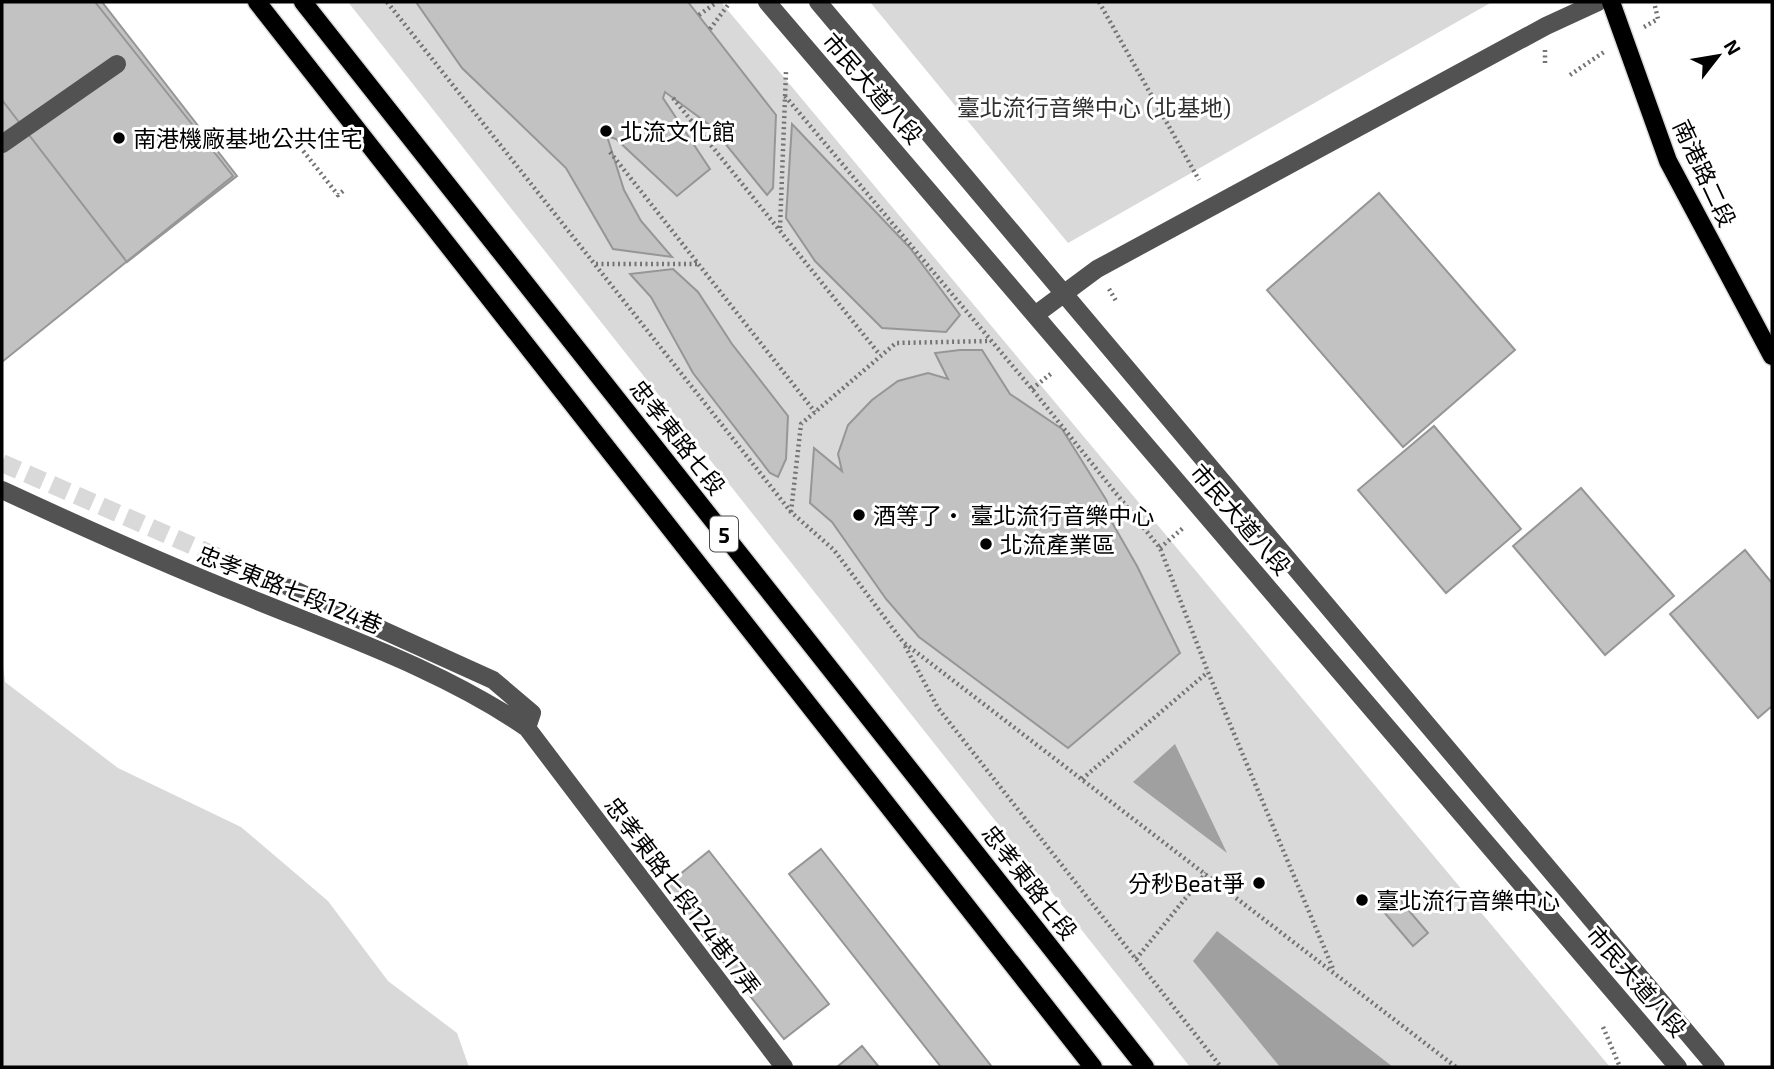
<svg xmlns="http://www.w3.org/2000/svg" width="1774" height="1069" font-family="'Exo 2','Noto Sans TC',sans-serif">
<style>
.green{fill:#d9d9d9}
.water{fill:#a0a0a0}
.building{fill:#c2c2c2;stroke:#969696;stroke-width:2}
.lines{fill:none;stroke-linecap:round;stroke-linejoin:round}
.minor-tunnel{stroke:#d9d9d9;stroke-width:18;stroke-dasharray:18 9;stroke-linecap:butt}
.major-casing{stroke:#dbdbdb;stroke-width:21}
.path{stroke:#747474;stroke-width:4.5;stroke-dasharray:2 3.5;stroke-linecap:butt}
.minor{stroke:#525252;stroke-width:18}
.major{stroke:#000;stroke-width:18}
.poi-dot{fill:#000;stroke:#fff;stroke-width:2.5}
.labels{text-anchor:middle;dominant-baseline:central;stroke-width:6;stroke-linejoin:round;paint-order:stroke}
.shield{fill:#fff;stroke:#4c4c4c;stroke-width:2}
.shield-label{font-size:21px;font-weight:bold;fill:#000}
.street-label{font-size:23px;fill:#000;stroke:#fff}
.park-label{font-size:23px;fill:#303030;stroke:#fff}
.poi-label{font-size:23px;fill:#000;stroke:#fff;text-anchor:start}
</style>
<rect width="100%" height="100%" fill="#fff"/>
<path class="green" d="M348,2H721L1610,1067H1190Z
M870,2H1492L1068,243Z
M2,658L5,682L118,768L241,827L328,901L388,981L457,1033L469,1067H2Z"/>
<path class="water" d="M1175,744L1227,853L1133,782Z
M1217,931L1393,1067H1280L1193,961Z"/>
<path class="building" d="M2,2H95L233,176L2,362Z
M2,2H102L237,176L127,262L2,100Z
M416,2H688L776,115L773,188L767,195L711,126L665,92L663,98L710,169L677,196L616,139L607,136L624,190L641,221L672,257L613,249L566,168L462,68Z
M792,124L910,248L960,315L946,332L882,328L815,261L786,218Z
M1379,193L1515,350L1403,447L1267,290Z
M673,269L698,292L732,344L788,416L786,459L778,477L770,473L693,373L651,297L630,274Z
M960,350H982L1010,394L1062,429L1107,501L1110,519L1137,566L1180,653L1068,748L919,637L886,599L832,522L810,503L814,448L842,471L838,454L848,425L872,400L898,381L928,373L948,379L935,353Z
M1434,426L1521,529L1446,593L1358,490Z
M1581,488L1674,596L1605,655L1513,546Z
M1745,550L1772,583V706L1758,718L1670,614Z
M821,849L992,1067H941L789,874Z
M709,851L829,1004L784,1039L664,887Z
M1399,899L1428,933L1413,946L1384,912Z
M862,1046L879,1067H837Z"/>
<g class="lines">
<path class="minor-tunnel" d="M2,463L290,588"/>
<g class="major-casing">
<path id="major" d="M257,2L1093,1067
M303,2L1145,1067
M1611,2L1668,161L1772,356"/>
</g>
<path class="path" d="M387,2L791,512L834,550L903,642L1456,1067
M1099,2L1199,180
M699,15L717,2
M1644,27L1658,19L1654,2
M710,29L728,5
M1545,63V50
M1570,75L1604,52
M785,96L1032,389L1160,548L1208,672L1334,971
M673,98L880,355
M293,138L338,195L343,191
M610,152L815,412
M780,228L786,72
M596,264H698
M1109,289L1116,301
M1032,389L1053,372
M791,512L801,424L896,343L991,341
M1160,548L1183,528
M905,646L938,708L1221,1067
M1082,779L1208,672
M1136,959L1206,873
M1603,1027L1620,1067"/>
<path class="minor" d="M767,2L1678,1067
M818,2L1716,1067
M2,144L117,64
M1035,315L1097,269L1546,26L1598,2
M2,490C82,527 162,563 245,596C340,635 443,670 527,728L784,1067
M290,588L493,680L532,713L527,728"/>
<use href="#major" class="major"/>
</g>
<g class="poi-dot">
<circle cx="606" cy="131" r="7"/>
<circle cx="119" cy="138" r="7"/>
<circle cx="859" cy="515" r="7"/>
<circle cx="986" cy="544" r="7"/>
<circle cx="1259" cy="883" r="7"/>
<circle cx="1362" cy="900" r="7"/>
</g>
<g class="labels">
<rect class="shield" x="710" y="516.5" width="28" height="35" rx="5"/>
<g class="shield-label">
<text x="724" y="534">5</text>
</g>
<g class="street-label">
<text transform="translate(873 88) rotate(49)">市民大道八段</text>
<text transform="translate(1705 173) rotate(65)">南港路二段</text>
<text transform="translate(678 437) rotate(52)">忠孝東路七段</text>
<text transform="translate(1241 519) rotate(49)">市民大道八段</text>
<text transform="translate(290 589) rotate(22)">忠孝東路七段124巷</text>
<text transform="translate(1030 882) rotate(52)">忠孝東路七段</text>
<text transform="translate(683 896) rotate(53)">忠孝東路七段124巷17弄</text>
<text transform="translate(1637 981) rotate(49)">市民大道八段</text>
</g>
<g class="park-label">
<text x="1094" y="107">臺北流行音樂中心 (北基地)</text>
</g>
<g class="poi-label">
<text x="620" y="131">北流文化館</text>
<text x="133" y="138">南港機廠基地公共住宅</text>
<text x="873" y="515">酒等了・ 臺北流行音樂中心</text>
<text x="1000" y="544">北流產業區</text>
<text x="1245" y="883" text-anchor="end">分秒Beat爭</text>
<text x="1376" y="900">臺北流行音樂中心</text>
</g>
</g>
<rect width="1774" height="1069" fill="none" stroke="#000000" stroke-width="7"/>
<g transform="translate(1718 56) rotate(59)" stroke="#ffffff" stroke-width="5" paint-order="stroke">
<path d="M0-5L12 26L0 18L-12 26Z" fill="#000000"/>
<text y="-10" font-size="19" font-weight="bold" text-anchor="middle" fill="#000000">N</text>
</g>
</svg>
